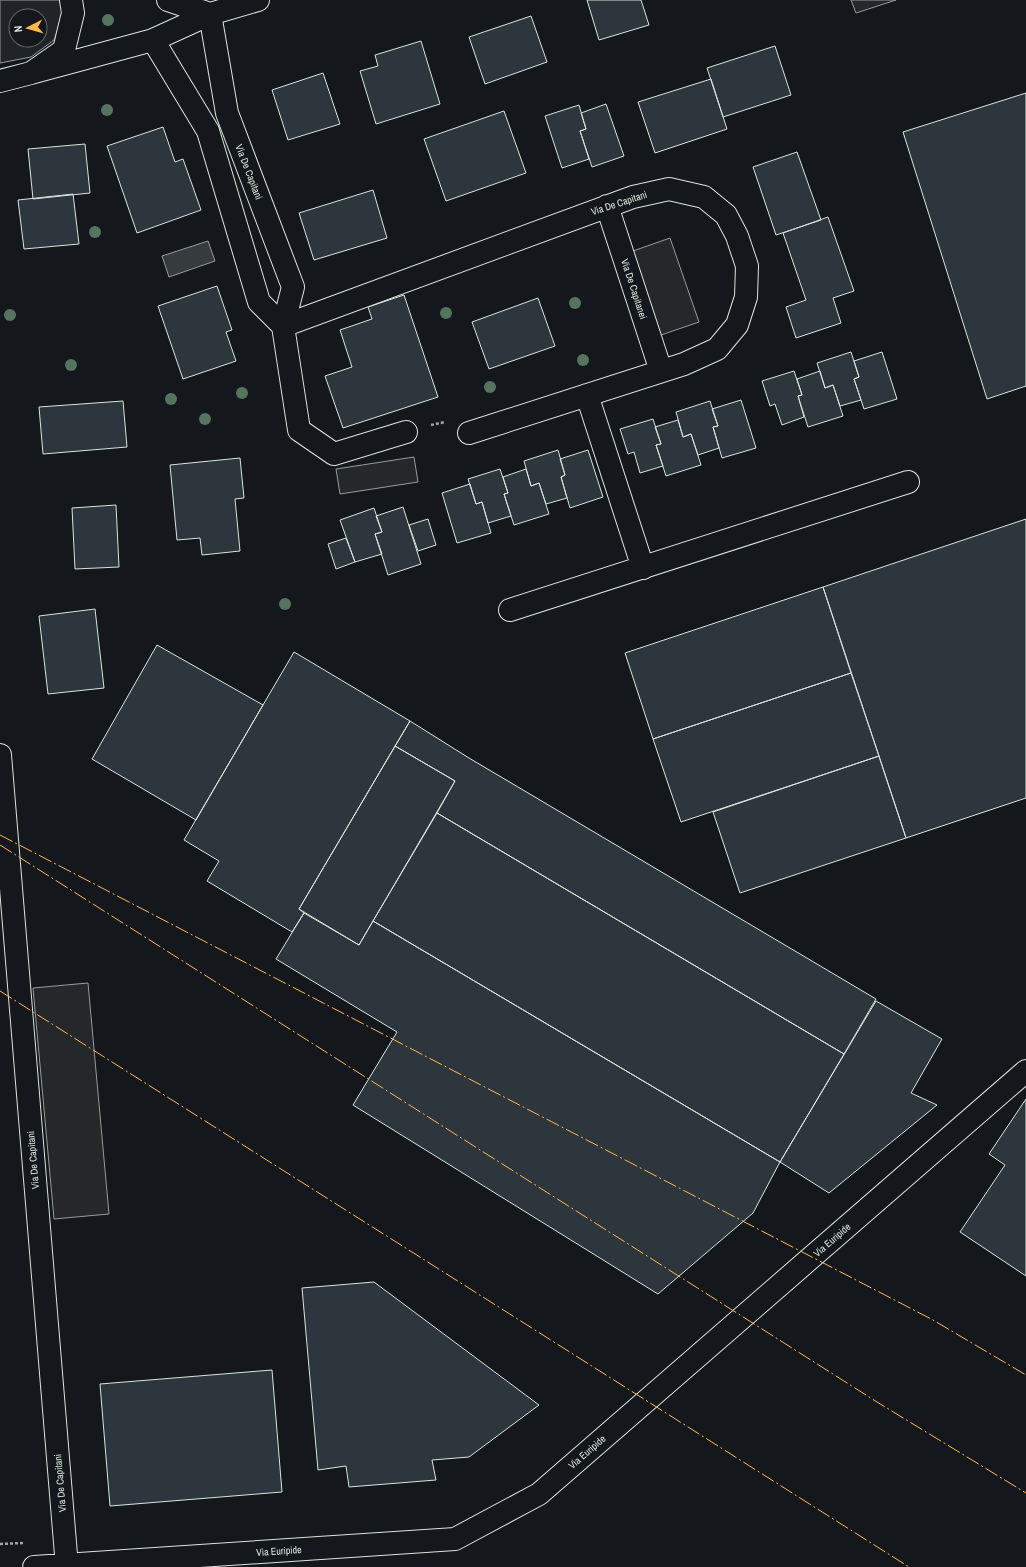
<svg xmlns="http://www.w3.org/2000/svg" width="1026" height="1567" font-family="'Archivo Narrow',sans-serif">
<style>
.green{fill:#202428;stroke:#939e99;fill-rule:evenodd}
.parking{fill:#24282b;stroke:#939e99}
.water{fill:#363b3e;stroke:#939e99}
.building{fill:#2c363c;stroke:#d8e6dc}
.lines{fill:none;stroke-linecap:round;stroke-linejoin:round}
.minor-casing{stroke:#d8e6dc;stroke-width:24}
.path{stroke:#9da8a2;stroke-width:2.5;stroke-dasharray:3 2;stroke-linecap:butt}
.minor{stroke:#14181c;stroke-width:22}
.power{stroke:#ffb74d;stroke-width:1;stroke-dasharray:14 3 2 3;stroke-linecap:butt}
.tree{fill:#55745f}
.labels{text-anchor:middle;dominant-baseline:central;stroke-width:3;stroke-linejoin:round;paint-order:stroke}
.street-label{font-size:10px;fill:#d8e6dc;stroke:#14181c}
</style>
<rect width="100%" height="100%" fill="#14181c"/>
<path class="green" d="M0,0H61L62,19L54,40L31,57L0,63ZM16,16H40V40H16Z"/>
<path class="parking" d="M851,0H896L856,13Z
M670,238L699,322L661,335L633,251Z
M414,457L418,482L340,494L336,469Z
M88,983L109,1214L54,1219L33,988Z"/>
<path class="water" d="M208,241L215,261L169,277L162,256Z"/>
<path class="building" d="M587,0H641L649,25L599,40Z
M531,16L547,62L485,84L469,37Z
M421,41L440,104L376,124L360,71L378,66L375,55Z
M775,46L791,95L723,117L707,68Z
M323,73L340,124L288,140L272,90Z
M711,79L727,129L655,153L638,102Z
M1026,93V386L987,399L903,132Z
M606,104L624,156L592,167L580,131L586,129L581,113Z
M579,105L586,129L580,131L589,159L562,168L545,116Z
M504,111L526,173L446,201L424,139Z
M163,127L175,162L183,159L201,210L137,233L107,146Z
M85,144L90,193L33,199L28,149Z
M797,152L821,220L776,235L753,167Z
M373,190L387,238L314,260L299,213Z
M73,194L79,244L24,249L18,200Z
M828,217L854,291L833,298L841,323L796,338L786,307L806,300L783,233Z
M217,286L232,330L226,332L236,361L183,379L158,306Z
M404,295L438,397L343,428L325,376L352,367L340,330L372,319L368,307Z
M538,298L555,346L489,369L472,322Z
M851,352L859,377L854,379L861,400L840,406L833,385L825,388L817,363Z
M882,352L897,399L864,409L854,379L859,377L854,361Z
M794,371L802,395L798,396L804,417L782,425L775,404L770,406L762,381Z
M820,371L825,388L833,385L843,416L808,427L798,396L802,395L797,379Z
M741,400L756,448L722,458L713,427L718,426L712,409Z
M123,401L127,447L43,454L39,407Z
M710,401L718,426L713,427L719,448L698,455L691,434L683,437L676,412Z
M653,419L661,444L656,445L663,466L640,473L634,452L628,454L620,429Z
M678,420L683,437L691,434L701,465L666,476L656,445L661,444L655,427Z
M558,450L565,475L561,477L567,498L546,504L539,483L531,486L524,461Z
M588,450L603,497L570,508L561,477L565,475L560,459Z
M240,458L244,498L235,499L240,551L202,555L200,538L177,540L170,465Z
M500,469L508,493L504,494L511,516L488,523L482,502L476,504L468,479Z
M526,469L531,486L539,483L549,514L514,525L504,494L508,493L503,477Z
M470,484L476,504L482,502L491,533L457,543L442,493Z
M116,505L119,567L75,569L72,508Z
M403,507L421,564L388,575L375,534L382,532L376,516Z
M374,508L382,532L375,534L382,554L355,562L340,520Z
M428,519L436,545L418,551L409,525Z
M1026,519V798L906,838L823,587Z
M346,538L355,562L336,569L328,544Z
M823,587L851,673L653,739L625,653Z
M95,609L104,688L48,694L39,616Z
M157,645L263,705L196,820L92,759Z
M294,652L410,721L299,909L304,913L292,932L207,881L219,861L184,840Z
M851,673L879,756L681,822L653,739Z
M410,721L469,758L876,999L844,1054L437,813L455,781L395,746Z
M395,746L455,781L359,945L299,909Z
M879,756L906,838L740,893L713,812Z
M437,813L844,1054L780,1162L373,921Z
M304,913L359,945L373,921L780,1162L753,1213L658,1294L353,1105L397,1032L276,959Z
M876,1001L942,1039L911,1093L937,1105L829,1193L780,1162Z
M1026,1099V1276L960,1232L1005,1165L989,1154Z
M374,1282L539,1405L469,1457L432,1460L436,1480L349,1487L346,1466L318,1470L302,1288Z
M272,1370L282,1492L110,1506L100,1384Z"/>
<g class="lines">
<g class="minor-casing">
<path id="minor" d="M168,0L210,14
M210,14L227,113L293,287L283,326
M153,40L208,131L259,302L283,326
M31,73L153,40L210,14L258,0
M0,81L31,73L64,50L73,13L71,0
M607,206L661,371
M587,395L643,568
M406,432L334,454L299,430L283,326L633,197L669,189L704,197L726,215L737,236L747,266L746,297L737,325L717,349L684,364L469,433
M510,610L908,482
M0,755L67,1567
M34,1567L455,1539L539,1494L1026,1071"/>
</g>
<path class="path" d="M431,425L445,422
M0,1544L23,1543"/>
<use href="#minor" class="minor"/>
<path class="power" d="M0,835L933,1320L1026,1375
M0,845L877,1402L1026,1493
M0,991L909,1567"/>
</g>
<g class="tree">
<circle cx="108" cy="20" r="6"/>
<circle cx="107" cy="110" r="6"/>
<circle cx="95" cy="232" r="6"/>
<circle cx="575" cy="303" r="6"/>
<circle cx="446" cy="313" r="6"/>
<circle cx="10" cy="315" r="6"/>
<circle cx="583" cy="360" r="6"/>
<circle cx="71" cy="365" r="6"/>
<circle cx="490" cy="387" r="6"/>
<circle cx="242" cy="393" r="6"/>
<circle cx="171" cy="399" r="6"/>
<circle cx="205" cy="419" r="6"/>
<circle cx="285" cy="604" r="6"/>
</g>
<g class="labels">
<g class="street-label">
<text transform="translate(249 172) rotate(69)">Via De Capitani</text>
<text transform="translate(619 203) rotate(-18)">Via De Capitani</text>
<text transform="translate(634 289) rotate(72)">Via De Capitanei</text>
<text transform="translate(33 1160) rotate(-95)">Via De Capitani</text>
<text transform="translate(832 1240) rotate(-41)">Via Euripide</text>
<text transform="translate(587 1452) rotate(-41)">Via Euripide</text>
<text transform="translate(60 1483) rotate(-95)">Via De Capitani</text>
<text transform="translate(279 1551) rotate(-4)">Via Euripide</text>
</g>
</g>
<g transform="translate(28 28) rotate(264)"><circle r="19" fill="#14181c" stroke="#626a69"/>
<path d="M0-3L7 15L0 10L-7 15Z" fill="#ffb74d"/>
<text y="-6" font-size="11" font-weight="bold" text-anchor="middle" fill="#d8e6dc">N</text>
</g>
</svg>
